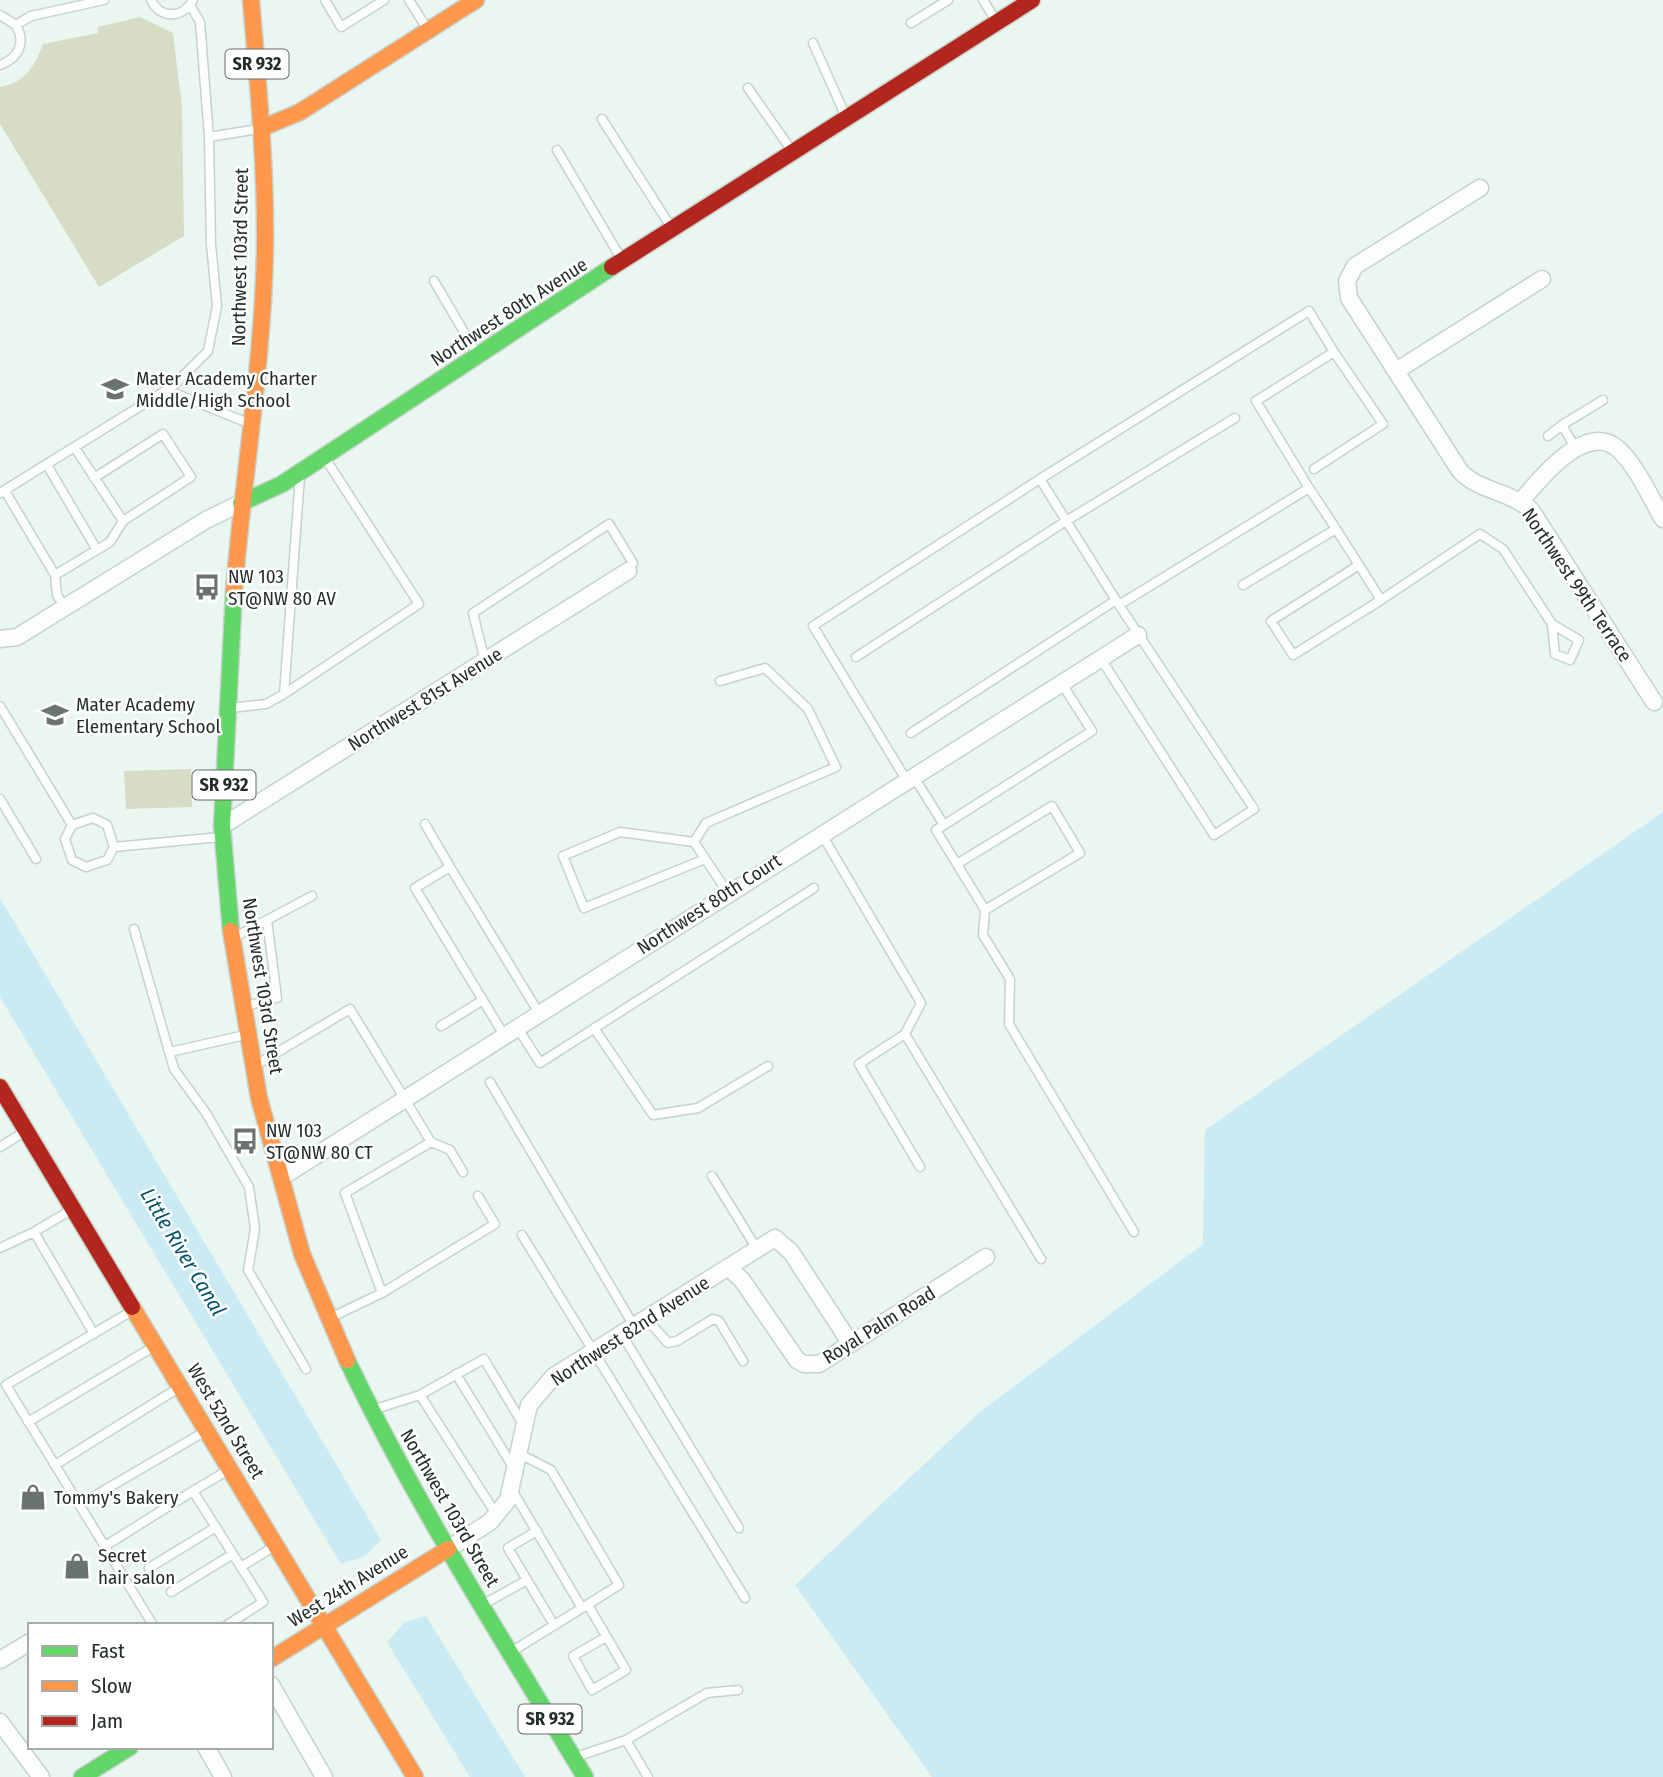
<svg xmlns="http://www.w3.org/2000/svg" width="1663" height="1777" font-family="'Fira Sans Condensed',sans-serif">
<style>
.green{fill:#d7dcc7}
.water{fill:#caeaf4}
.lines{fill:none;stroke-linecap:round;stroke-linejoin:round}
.lane-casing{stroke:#c7d2cc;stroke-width:11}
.street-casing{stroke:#c7d2cc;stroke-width:19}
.fast-casing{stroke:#c7d2cc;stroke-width:19}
.slow-casing{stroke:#c7d2cc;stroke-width:19}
.jam-casing{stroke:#c7d2cc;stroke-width:19}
.lane{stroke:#fcfefd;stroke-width:8}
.street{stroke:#fcfefd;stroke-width:16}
.fast{stroke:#63d668;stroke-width:16}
.slow{stroke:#ff974d;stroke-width:16}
.jam{stroke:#b3261e;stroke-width:16}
.labels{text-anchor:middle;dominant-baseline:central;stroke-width:5;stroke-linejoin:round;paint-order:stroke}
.shield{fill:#fff;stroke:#666d69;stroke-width:2}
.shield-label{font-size:18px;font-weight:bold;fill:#242e29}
.street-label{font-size:19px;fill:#242e29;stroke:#fff}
.poi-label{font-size:19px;fill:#242e29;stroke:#fff;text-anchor:start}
.water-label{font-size:21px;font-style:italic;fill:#03546b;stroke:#fff}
</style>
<rect width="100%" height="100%" fill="#e9f7f0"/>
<path class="green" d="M140,17L173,33L182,107L184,236L99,287L0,124V87C26,82 34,67 43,44L98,33V27Z
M191,769L192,807L126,809L124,771Z"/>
<path class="water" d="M1663,812V1777H932L795,1585L980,1412L1203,1244L1205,1130Z
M0,898L381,1540L365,1556L341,1564L0,997Z
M426,1616L525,1777H470L387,1642L405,1622Z"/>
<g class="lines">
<g class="lane-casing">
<path id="lane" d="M151,0C160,19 183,19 193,0
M325,0L341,27L384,0
M409,0L428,30
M983,0L997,22
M0,15L16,25C26,43 19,58 0,65
M911,23L948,0
M16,25L31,16L104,0
M813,43L846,117
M748,88L792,151
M602,119L671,227
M209,137L258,129
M557,150L622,260
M434,281L477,354
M167,390L248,423
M1548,436L1562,425
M75,448L123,521L191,477L163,434L94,478
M1576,449L1562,425L1603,400
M47,465L97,550
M1309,488L1256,401L1334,352L1383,424L1314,469
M5,491L55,575L110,542L123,521
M0,493L173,386L208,351L217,306L211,244L209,137L200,22L190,5
M55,575L57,595L65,608
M1243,585L1336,529
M1381,600L1480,534L1503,549L1552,624L1555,654L1570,660L1579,640L1552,624
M1119,605L1040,479L1309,311L1334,352
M856,657L1066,521L1235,418
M1101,659L1214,835L1254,809L1119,605L1309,488C1334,525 1357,562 1381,600L1293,655L1271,621L1359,565
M485,661L473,613L609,524L633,563L628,571
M284,694L419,604L325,458
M0,706L72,825
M230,708L266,704L284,694L300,476
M911,733L1116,600
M914,777L944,825L1092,731L1062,684
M907,781L813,626L1040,479
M0,799L36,859
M425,824L450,867
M944,825L936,830L985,910L1080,853L1052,806L957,864
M821,833L921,1003L905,1034L859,1064L920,1167
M694,842L706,823L836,767L808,709L765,668L720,681
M114,847L107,825L93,818L72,825L65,839L72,860L86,867L107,860L114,847L220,837
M705,859L584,908L563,856L620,832L694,842L728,893
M985,910L983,935L1010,979L1009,1024L1134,1232
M134,929L174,1069L206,1113L249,1187L255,1229L248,1270L306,1369
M235,937L312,896
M246,1006L277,998L267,920
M441,1026L483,1000
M517,1027L540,1063L814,888
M594,1028L653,1115L698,1108L768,1066
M905,1034L1041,1259
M504,1035L415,888L450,867L539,1013
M170,1052L245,1035
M256,1065L350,1009L431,1142L345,1193L382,1293L332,1317
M490,1082L634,1326
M431,1142L450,1150L463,1172
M0,1147L24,1132
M712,1176L757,1249
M71,1210L34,1232L94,1334
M522,1235L745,1598
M0,1248L34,1232
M382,1293L495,1224L478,1196
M132,1311L6,1385L153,1625
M646,1318L668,1343L677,1341L713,1319L719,1321L743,1361
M621,1333L739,1528
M456,1374L513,1467
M420,1395L484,1359L524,1426
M375,1409L420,1395L496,1514
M28,1422L153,1347
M55,1465L180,1387
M512,1490L582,1608
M193,1491L230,1469
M79,1505L204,1432
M537,1531L508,1548L554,1625
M105,1546L193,1491L241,1567
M149,1568L216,1527
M171,1592L233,1554
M484,1604L527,1580
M588,1605L626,1670L592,1690L573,1656L606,1637
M227,1625L263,1602L241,1567L273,1547
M511,1652L619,1585L551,1470L518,1453
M626,1740L648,1777
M576,1757L626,1740L707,1693L738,1690"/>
</g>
<g class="street-casing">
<path id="street" d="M1480,188L1355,266L1347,281L1349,298L1460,471C1478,491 1510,491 1531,510L1654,702
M1396,371L1542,279
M1521,501C1539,480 1586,420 1618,449C1637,466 1650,497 1663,519
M0,639L17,637L206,520L241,503
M222,826L628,571
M282,1177L1138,635
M728,1267L742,1280L797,1360L804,1364H819L986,1257
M448,1549L490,1522L508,1500L529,1405L554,1376L775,1238L791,1252L851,1344
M0,1660L30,1642
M271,1685L324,1777
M0,1722L41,1777
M206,1747L223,1777"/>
</g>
<g class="fast-casing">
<path id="fast" d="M241,503L282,484L612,267
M231,931L222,826L234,591
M347,1360C416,1505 503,1640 585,1777
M82,1777L130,1747"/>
</g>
<g class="slow-casing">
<path id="slow" d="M262,128L300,112L476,0
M234,591C243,477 263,363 265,249C266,166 258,83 251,0
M231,931L259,1098L302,1254L347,1360
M132,1307L415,1777
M271,1659L448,1549"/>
</g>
<g class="jam-casing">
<path id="jam" d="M612,267L1032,0
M0,1087L132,1307"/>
</g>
<use href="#lane" class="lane"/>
<use href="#street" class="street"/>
<use href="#fast" class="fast"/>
<use href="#slow" class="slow"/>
<use href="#jam" class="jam"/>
</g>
<defs>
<g id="school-bare" transform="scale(2.1)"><path d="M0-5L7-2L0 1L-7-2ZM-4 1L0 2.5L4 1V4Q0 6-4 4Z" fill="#69746f" stroke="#fff" stroke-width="2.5" paint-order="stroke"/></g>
<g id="bus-bare" transform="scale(2.1)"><path d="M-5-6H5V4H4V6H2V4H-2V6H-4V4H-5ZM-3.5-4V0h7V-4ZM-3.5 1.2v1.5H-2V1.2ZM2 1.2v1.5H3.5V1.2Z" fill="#69746f" stroke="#fff" stroke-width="2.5" paint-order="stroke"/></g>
<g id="shop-bare" transform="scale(2.1)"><path d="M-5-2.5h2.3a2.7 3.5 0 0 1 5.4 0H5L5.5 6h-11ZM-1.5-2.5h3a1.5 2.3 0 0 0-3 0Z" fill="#69746f" stroke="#fff" stroke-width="2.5" paint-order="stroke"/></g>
</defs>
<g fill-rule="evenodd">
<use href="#school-bare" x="115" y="389"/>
<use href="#bus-bare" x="207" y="587"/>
<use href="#school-bare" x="55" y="715"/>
<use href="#bus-bare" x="245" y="1141"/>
<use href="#shop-bare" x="33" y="1497"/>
<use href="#shop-bare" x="77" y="1566"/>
</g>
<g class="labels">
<g class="shield">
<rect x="225.5" y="49.5" width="63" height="29" rx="5"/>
<rect x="192.5" y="770.5" width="63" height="29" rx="5"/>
<rect x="518.5" y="1704.5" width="63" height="29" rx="5"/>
</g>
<g class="shield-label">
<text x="257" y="64">SR 932</text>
<text x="224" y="785">SR 932</text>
<text x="550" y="1719">SR 932</text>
</g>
<g class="street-label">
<text transform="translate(240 257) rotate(-89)">Northwest 103rd Street</text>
<text transform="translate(509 312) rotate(-33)">Northwest 80th Avenue</text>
<text transform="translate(1577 585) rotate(56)">Northwest 99th Terrace</text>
<text transform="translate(425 699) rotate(-32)">Northwest 81st Avenue</text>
<text transform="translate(709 904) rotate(-33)">Northwest 80th Court</text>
<text transform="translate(263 986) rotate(81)">Northwest 103rd Street</text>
<text transform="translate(879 1325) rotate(-32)">Royal Palm Road</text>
<text transform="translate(630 1331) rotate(-33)">Northwest 82nd Avenue</text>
<text transform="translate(226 1421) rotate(59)">West 52nd Street</text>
<text transform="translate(450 1508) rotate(60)">Northwest 103rd Street</text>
<text transform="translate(348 1586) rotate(-32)">West 24th Avenue</text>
</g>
<g class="poi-label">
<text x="136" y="378">Mater Academy Charter<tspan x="136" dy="22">Middle/High School</tspan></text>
<text x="228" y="576">NW 103<tspan x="228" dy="22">ST@NW 80 AV</tspan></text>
<text x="76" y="704">Mater Academy<tspan x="76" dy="22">Elementary School</tspan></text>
<text x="266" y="1130">NW 103<tspan x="266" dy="22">ST@NW 80 CT</tspan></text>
<text x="54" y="1497">Tommy's Bakery</text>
<text x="98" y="1555">Secret<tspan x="98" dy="22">hair salon</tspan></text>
</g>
<g class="water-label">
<text transform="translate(183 1252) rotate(59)">Little River Canal</text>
</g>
</g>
<rect x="28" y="1623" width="245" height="126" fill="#ffffff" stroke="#a7aba9" stroke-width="2"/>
<rect x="42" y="1646" width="35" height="10" fill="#63d668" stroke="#a7aba9" stroke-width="2"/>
<text x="91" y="1658" font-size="21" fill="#242e29">Fast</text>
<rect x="42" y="1681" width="35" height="10" fill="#ff974d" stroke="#a7aba9" stroke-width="2"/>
<text x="91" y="1693" font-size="21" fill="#242e29">Slow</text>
<rect x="42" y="1716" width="35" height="10" fill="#b3261e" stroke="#a7aba9" stroke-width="2"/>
<text x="91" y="1728" font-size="21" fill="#242e29">Jam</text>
</svg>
